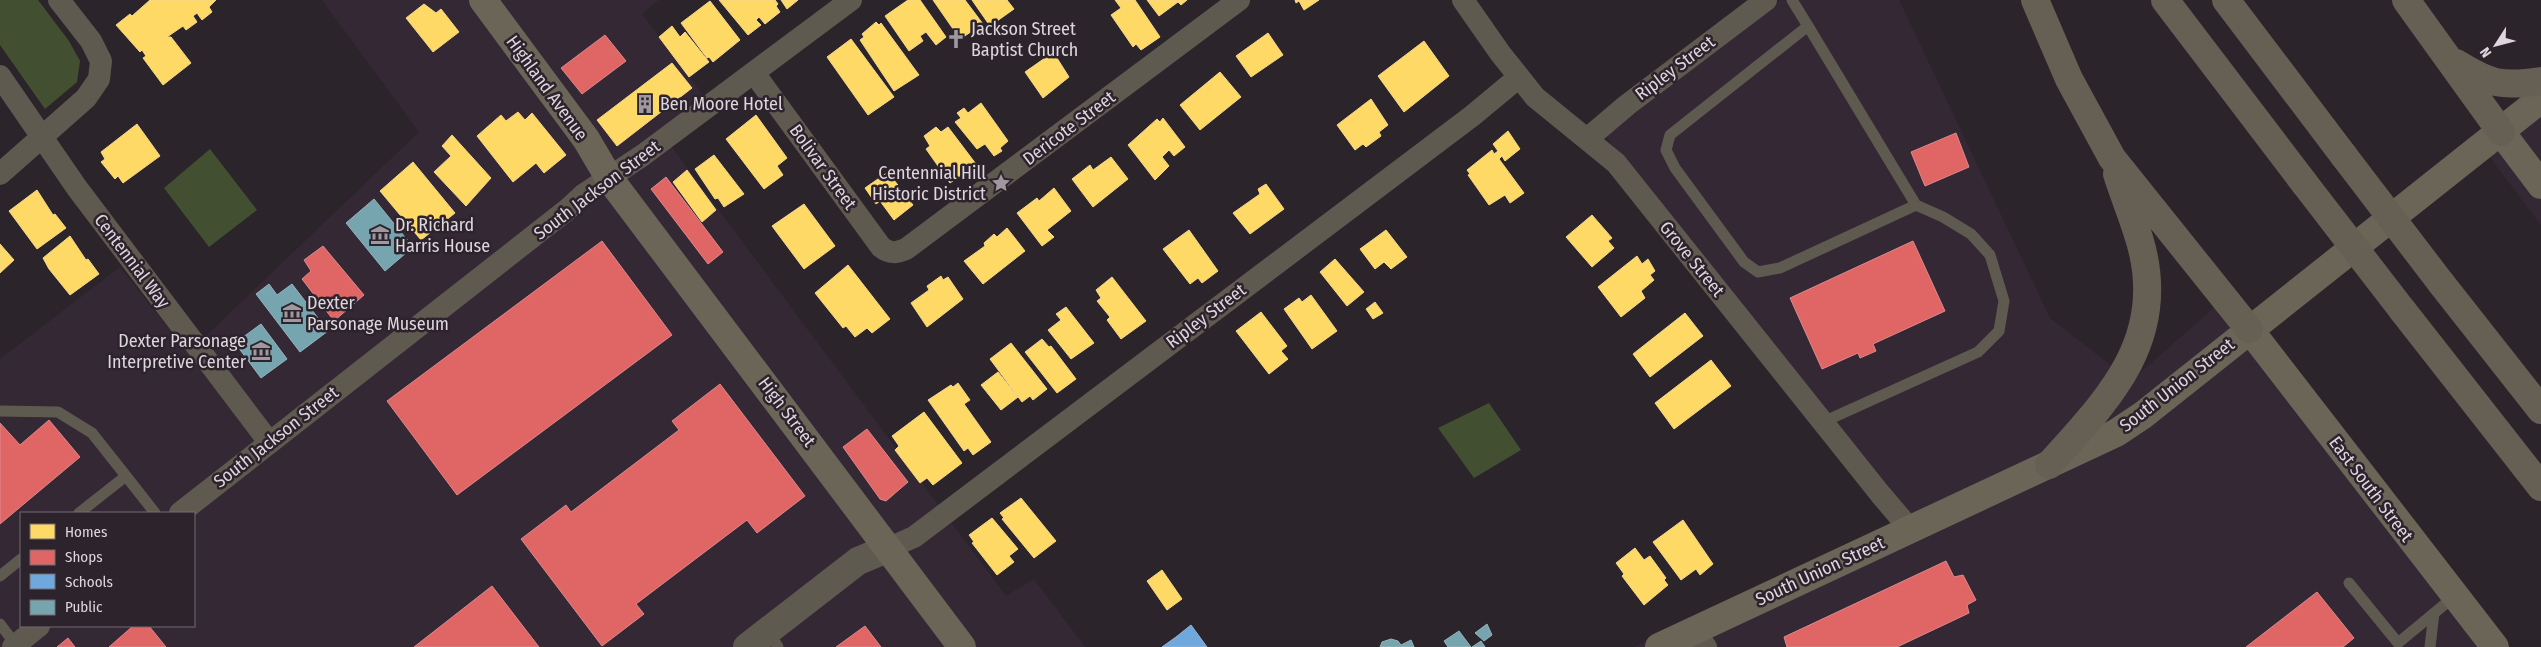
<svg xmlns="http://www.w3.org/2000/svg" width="2541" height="647" font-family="'Fira Sans Condensed',sans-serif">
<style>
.built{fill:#352835;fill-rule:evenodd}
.green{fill:#424f31}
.homes{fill:#ffd966;stroke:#f5d88a}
.shops{fill:#e06666;stroke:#df888a}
.schools{fill:#6fa8dc;stroke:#90b6dc}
.public{fill:#76a5af;stroke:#95b4bd}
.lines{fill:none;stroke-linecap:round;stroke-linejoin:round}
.service{stroke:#5f5a50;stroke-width:11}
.minor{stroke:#5f5a50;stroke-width:22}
.tertiary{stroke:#5f5a50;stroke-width:28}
.secondary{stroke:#6b6558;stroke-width:28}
.motorway{stroke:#665f54;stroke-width:28}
.motorway-bridge{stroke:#665f54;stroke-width:28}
.labels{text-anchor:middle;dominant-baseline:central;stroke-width:5;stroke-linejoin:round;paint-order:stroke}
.poi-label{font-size:18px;fill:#ddd6dd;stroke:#2d232d;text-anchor:start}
.street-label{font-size:18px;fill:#ddd6dd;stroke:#2d232d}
</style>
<rect width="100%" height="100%" fill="#2b252b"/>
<path class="built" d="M322,0H659L642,14L716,112L671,146L1006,596L1034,579L1085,647H0V359L120,267L188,353L419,132ZM21,513H194V626H21Z
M1780,0H1899L2050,318L2131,381L2233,291L2504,647H1634L1894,522L1604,134Z
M2541,116V225L2489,156Z"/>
<path class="green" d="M0,0H38L69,41L80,61L77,82L45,109L0,45Z
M210,149L257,210L209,247L164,188Z
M1489,403L1521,450L1474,478L1438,428Z"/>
<path class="homes" d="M150,0H216L209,7L212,12L202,20L197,13L193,16L197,22L186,30L183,26L167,37H171L191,63L163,85L143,58L146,56L142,50L140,52L116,25L130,14L132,16Z
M719,0H775L778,4L776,6L780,12L765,24L759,17L756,20L761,25L748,35Z
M781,0H798L787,9Z
M908,0H920L946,37L936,45L926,32L920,36L923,41L909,51L885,16Z
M933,0H965L983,24L960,39Z
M972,0H1007L1014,9L990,26Z
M1115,0H1135L1160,37L1141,50L1136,44L1133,47L1111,15L1121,8Z
M1147,0H1187L1181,5L1178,2L1159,16Z
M1295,0H1319L1304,10L1299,1L1296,3Z
M710,1L740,40L713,62L709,57L707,58L681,23Z
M424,4L436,13L441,9L459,32L433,52L406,18Z
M876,22L879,25L881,23L919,75L894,91L860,40L864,37L862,34Z
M672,26L680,37L685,32L709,62L689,77L659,37Z
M1268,33L1283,55L1251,77L1236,56Z
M851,39L894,97L868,115L827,57Z
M1424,41L1449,76L1404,112L1378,76Z
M1050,47L1069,77L1043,98L1025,72L1045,58L1043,53Z
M672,63L692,88L617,146L597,120Z
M1220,72L1241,97L1200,130L1180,105Z
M1371,99L1388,125L1379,132L1381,136L1366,147L1363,144L1355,150L1337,125Z
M981,103L1008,141L1000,148L1002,151L994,156L985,144L977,149L955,122L961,118L957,113L964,108L968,113Z
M518,112L525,120L532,113L566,155L544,173L536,163L513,182L477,136L501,115L506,121Z
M756,115L787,158L777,166L783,175L764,189L726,139Z
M1163,118L1185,147L1174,156L1169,150L1162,157L1169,166L1155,180L1128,145L1157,119L1160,122Z
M137,124L160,156L123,183L118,176L115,179L101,162L105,159L101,152Z
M936,127L941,132L948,127L976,164L950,183L926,149L930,146L924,136Z
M1508,131L1520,149L1505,161L1502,156L1499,159L1524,193L1510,203L1505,195L1489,205L1468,175L1470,174L1467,170L1492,150L1494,154L1498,151L1493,144Z
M452,135L491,178L466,206L434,172L451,156L442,146Z
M714,155L744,194L724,207L718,198L715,199L695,169Z
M1111,157L1128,179L1093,207L1072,179L1090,165L1093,170Z
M413,162L455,213L421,240L380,191Z
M687,170L716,210L702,222L673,182Z
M888,172L913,205L894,220L880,201L876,204L865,188Z
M1266,184L1284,209L1250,234L1233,213L1260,194L1258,189Z
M1054,188L1071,211L1047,230L1054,237L1042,246L1017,213L1037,198L1039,201Z
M37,190L53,215L55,214L66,228L37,249L9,211Z
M804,204L835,246L804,269L772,226Z
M1592,215L1612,238L1608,241L1614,248L1592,267L1566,237Z
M1007,228L1025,251L983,284L964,261L985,246L984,243L994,234L997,237Z
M1189,230L1218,271L1202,283L1198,278L1190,284L1163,249Z
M1386,230L1407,257L1391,269L1384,262L1375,269L1360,249Z
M70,236L86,260L88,259L99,274L70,295L49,269L43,258Z
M0,244L14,260L0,273Z
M1637,256L1642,264L1648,259L1655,271L1650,275L1654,280L1641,291L1645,298L1621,317L1598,287Z
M1335,259L1364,292L1347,306L1320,272Z
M848,265L890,319L872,333L867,328L855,337L846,326L843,328L815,293Z
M941,276L943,280L948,277L963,299L927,327L911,303L929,290L927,286Z
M1112,277L1146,321L1121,339L1107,320L1110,317L1097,301L1101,298L1096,290Z
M1311,295L1337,331L1312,349L1284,309L1299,298L1302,302Z
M1375,302L1383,313L1373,319L1366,309Z
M1066,307L1094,343L1071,359L1048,330L1061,320L1056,314Z
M1261,312L1287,346L1281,351L1288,359L1269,374L1236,331Z
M1685,313L1703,336L1650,377L1633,354Z
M1042,339L1049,347L1051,346L1076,379L1057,393L1025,352Z
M1011,343L1047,389L1033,400L1030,396L1022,402L990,359Z
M1711,360L1731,386L1674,429L1655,403Z
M998,372L1018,397L1001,410L981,385Z
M958,383L970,400L964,404L991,442L973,455L968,448L964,451L928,400L951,385L953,387Z
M924,412L962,463L933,485L927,478L920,483L895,450L899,446L892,436Z
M1021,498L1056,541L1034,558L1002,519L1004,518L1000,513Z
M992,518L1018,549L1009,556L1014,562L997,575L972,543L974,542L969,535Z
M1683,520L1713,564L1700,575L1696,569L1681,580L1653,542Z
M1635,548L1644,560L1650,556L1666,578L1664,580L1668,585L1644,605L1622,576L1624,574L1616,563Z
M1162,570L1182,599L1167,610L1147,581Z"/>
<path class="shops" d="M605,35L626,61L582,94L561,68Z
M1956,133L1969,167L1925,186L1911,152Z
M666,177L723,252L708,264L651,189Z
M602,241L672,335L457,495L387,401Z
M1913,241L1945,311L1873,344L1876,351L1860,358L1858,353L1822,369L1790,298Z
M323,246L364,295L334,321L302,279L311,271L304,260Z
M720,384L805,496L757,533L747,520L636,604L644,614L602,646L521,539L566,505L571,512L679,430L672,421Z
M49,420L80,457L0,524V423L20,445Z
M867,429L908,482L886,501L880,499L843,447Z
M1946,561L1954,577L1963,575L1976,600L1967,605L1969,613L1897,647H1787L1784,637Z
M492,586L539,647H414Z
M2317,592L2354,638L2343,647H2246Z
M133,626H149L166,647H109Z
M865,626L881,647H836Z
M68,638L75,647H57Z"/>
<path class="schools" d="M1191,625L1207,647H1162L1176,637Z"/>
<path class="public" d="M374,199L413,247L385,271L346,223Z
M269,284L277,295L292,284L328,331L300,352L256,294Z
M261,324L287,359L261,378L235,343Z
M1487,624L1492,635L1484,641L1475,633Z
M1459,631L1471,647H1448L1444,641Z
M1391,639L1398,641L1401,645L1411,640L1414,647H1380L1382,642Z
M1481,641L1485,647H1472Z"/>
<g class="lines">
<path class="service" d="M1792,0L1808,26L1916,205L1780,268L1758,272L1744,262L1675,168L1666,150L1670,135L1808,26
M0,411L58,412L92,433L126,476L79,513
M1823,422L1978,352L1999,331L2004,301L1990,255L1971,234L1943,217L1916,205
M126,476L155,513
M0,576L21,559
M2349,583L2398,643L2456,595
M0,624L16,645
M768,631L778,647
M2430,647L2434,613"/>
<path class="minor" d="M1463,0L1500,53L1535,97L1616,163L1881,495L1910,529
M754,73L881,247C890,254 896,253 906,249L1239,0
M0,76L77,188L269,442
M1587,139L1627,105L1766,0
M0,174L86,98L99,79L101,61L91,41L59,0
M180,513L568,209L583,195L643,155L851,0
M889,548L914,537L1472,116L1519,77
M1694,630L1706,647
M13,647L39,626"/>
<path class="tertiary" d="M747,647L858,561L889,548"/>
<path class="secondary" d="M483,0L586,139L609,178L962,647
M2501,132L2541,185
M2249,329L2495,647
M1659,647L2116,433L2143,415L2541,99"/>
<path class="motorway" d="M2035,0L2069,79L2112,158L2249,329
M2165,0L2305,184
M2226,0L2344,156
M2406,0L2501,132
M2456,63C2490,84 2501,87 2541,81
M2441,283L2541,410
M2403,311L2541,487
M2049,465C2104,403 2164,346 2143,253C2137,226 2125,200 2117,174"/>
<path class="motorway-bridge" d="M2344,156L2441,283
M2305,184L2403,311"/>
</g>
<defs>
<g id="church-bare" transform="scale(1.5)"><path d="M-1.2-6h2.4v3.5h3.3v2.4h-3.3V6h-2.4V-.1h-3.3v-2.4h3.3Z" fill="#9f989f" stroke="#2d232d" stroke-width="2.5" paint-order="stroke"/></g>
<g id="building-bare" transform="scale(1.5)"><path d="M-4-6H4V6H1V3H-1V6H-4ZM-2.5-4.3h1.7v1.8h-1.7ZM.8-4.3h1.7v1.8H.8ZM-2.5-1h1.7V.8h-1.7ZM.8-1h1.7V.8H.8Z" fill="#9f989f" stroke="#2d232d" stroke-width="2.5" paint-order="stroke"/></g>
<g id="sight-bare" transform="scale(1.5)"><path d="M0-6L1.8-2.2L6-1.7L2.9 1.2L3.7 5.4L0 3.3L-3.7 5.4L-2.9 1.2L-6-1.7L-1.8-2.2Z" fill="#9f989f" stroke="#2d232d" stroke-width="2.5" paint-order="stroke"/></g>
<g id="museum-bare" transform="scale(1.5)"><path d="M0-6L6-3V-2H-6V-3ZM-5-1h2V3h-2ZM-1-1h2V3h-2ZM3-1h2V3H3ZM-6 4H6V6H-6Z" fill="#9f989f" stroke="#2d232d" stroke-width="2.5" paint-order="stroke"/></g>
</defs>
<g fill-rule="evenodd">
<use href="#church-bare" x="956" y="39"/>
<use href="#building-bare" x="645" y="104"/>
<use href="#sight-bare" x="1001" y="183"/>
<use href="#museum-bare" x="380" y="235"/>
<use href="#museum-bare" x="292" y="313"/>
<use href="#museum-bare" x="261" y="351"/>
</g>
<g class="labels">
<g class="poi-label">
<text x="971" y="29">Jackson Street<tspan x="971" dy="21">Baptist Church</tspan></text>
<text x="660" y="104">Ben Moore Hotel</text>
<text x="986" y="173" text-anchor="end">Centennial Hill<tspan x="986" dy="21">Historic District</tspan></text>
<text x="395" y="225">Dr. Richard<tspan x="395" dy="21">Harris House</tspan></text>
<text x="307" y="303">Dexter<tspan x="307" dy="21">Parsonage Museum</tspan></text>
<text x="246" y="341" text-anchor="end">Dexter Parsonage<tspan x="246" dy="21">Interpretive Center</tspan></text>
</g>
<g class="street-label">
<text transform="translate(1675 68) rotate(-37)">Ripley Street</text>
<text transform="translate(547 88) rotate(54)">Highland Avenue</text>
<text transform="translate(1069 128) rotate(-37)">Dericote Street</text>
<text transform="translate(823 167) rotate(54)">Bolivar Street</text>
<text transform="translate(597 190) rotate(-37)">South Jackson Street</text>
<text transform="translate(1692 259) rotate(51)">Grove Street</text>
<text transform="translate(132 261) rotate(53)">Centennial Way</text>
<text transform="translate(1206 316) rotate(-37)">Ripley Street</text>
<text transform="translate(2177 385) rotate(-38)">South Union Street</text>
<text transform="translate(787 412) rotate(53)">High Street</text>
<text transform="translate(276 437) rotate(-38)">South Jackson Street</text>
<text transform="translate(2371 489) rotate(53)">East South Street</text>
<text transform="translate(1820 571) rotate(-25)">South Union Street</text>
</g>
</g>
<rect x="20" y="512" width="175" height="115" fill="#2d232d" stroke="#736b73"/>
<rect x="30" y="524" width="25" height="15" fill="#ffd966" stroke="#736b73"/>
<text x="65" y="537" font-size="15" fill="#ddd6dd">Homes</text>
<rect x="30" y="550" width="25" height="15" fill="#e06666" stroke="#736b73"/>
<text x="65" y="562" font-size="15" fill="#ddd6dd">Shops</text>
<rect x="30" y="574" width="25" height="15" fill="#6fa8dc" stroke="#736b73"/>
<text x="65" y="587" font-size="15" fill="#ddd6dd">Schools</text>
<rect x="30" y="600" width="25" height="15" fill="#76a5af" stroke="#736b73"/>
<text x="65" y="612" font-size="15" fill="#ddd6dd">Public</text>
<g transform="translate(2496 45) rotate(234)" stroke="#2d232d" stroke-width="4" paint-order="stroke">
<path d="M0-4L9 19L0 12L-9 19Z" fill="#ddd6dd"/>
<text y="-8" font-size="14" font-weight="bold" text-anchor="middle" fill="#ddd6dd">N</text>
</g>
</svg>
